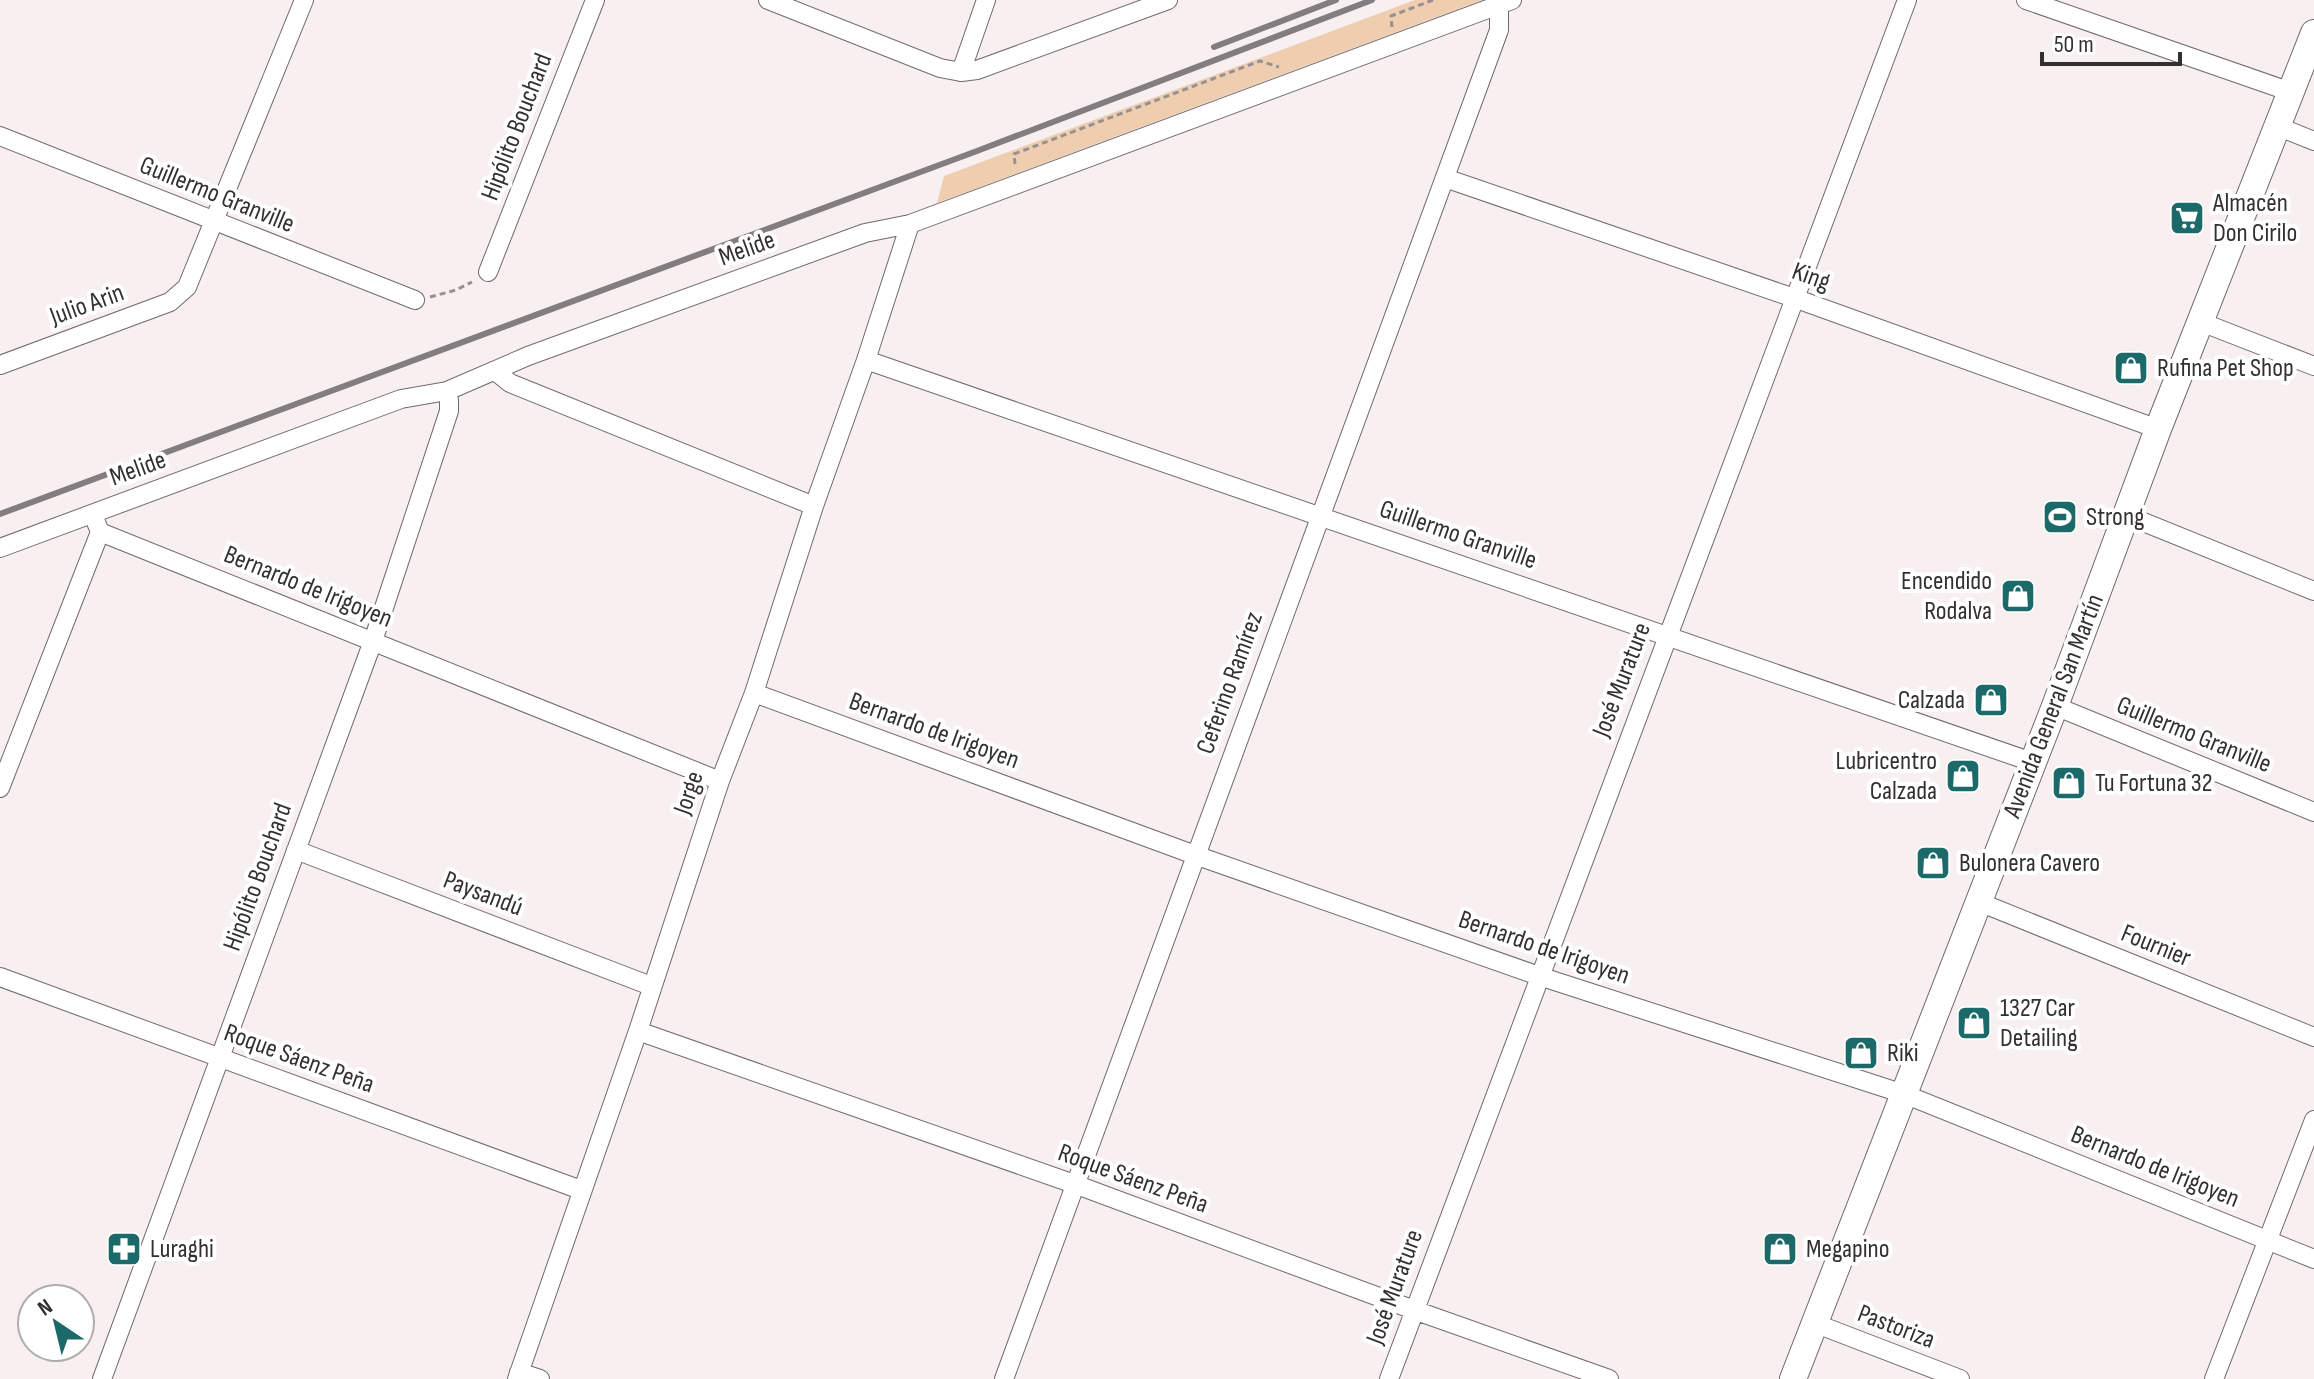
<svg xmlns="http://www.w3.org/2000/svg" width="2314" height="1379" font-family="'Sofia Sans Condensed',sans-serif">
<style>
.green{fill:#eeceae}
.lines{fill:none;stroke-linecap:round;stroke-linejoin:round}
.street-casing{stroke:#71696b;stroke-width:20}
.secondary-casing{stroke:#71696b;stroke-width:28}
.path{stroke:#979092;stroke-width:3;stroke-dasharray:6 4;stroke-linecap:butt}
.street{stroke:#fff;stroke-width:18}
.secondary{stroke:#fff;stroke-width:26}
.rail{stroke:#837d7f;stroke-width:6}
.labels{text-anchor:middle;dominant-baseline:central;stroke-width:8;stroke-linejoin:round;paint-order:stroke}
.street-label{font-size:26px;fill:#343031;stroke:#fff}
.poi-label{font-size:26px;fill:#343031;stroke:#fff;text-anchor:start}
</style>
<rect width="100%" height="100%" fill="#f8eff1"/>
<path class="green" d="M1415,0H1482L937,203L944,176Z"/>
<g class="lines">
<g class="street-casing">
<path id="street" d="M768,0L940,68L961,72L977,70L1168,0
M2026,0L2291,92
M961,72L986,0
M2279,127L2314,141
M0,136L415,300
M1445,178L1794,298L2158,429
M488,272L595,0
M2201,322L2314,366
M866,360L2032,762
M0,365L170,302L187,287L304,0
M495,371L510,383L814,506
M2126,515L2314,591
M100,532L720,781
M0,548L401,399L447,391L528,356L865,233L910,224L1512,0
M754,693L1195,855L1539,976L1904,1094L2314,1259
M2055,706L2314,812
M0,788L100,532L96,522
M296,850L651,986
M1979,902L2314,1037
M0,977L581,1190
M638,1031L1077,1185L1414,1310L1609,1379
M1814,1323L1960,1379
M519,1372L540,1379
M102,1379L373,641L449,411V400L447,391
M517,1379L638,1031L720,781L754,693L814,506L866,360L910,224
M1004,1379L1499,30V5
M1389,1379L1907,0
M2214,1379L2314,1120"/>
</g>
<g class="secondary-casing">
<path id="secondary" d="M1793,1379L2055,706L2158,429L2314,33"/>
</g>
<path class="path" d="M1392,27L1391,16L1433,0
M1015,164L1014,154L1260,61L1279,67
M430,297L456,290L472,282"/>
<use href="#street" class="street"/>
<use href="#secondary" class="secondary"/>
<path class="rail" d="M1214,47L1336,0
M0,514L977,151L1372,0"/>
</g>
<defs>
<g id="supermarket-square" transform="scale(1.8)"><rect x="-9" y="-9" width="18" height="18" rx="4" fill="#1c6969" stroke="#fff"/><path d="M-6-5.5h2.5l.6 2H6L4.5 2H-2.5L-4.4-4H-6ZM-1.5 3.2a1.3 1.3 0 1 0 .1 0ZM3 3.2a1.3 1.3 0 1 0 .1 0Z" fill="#fff"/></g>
<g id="shop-square" transform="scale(1.8)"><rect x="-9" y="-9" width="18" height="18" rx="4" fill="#1c6969" stroke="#fff"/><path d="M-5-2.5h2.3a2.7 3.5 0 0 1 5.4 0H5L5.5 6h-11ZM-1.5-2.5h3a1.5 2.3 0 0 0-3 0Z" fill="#fff"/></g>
<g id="stadium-square" transform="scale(1.8)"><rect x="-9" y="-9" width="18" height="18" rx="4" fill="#1c6969" stroke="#fff"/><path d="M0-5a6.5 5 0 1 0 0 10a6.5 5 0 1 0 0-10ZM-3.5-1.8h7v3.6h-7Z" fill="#fff"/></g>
<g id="pharmacy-square" transform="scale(1.8)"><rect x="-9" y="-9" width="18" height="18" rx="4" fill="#1c6969" stroke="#fff"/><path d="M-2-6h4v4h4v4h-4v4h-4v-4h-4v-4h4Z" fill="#fff"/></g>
</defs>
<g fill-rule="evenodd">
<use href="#supermarket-square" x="2187" y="218"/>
<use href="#shop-square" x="2131" y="368"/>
<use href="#stadium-square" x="2060" y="517"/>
<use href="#shop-square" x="2018" y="596"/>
<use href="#shop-square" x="1991" y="700"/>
<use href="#shop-square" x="1963" y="776"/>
<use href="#shop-square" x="2069" y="783"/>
<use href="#shop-square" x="1933" y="863"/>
<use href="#shop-square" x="1974" y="1023"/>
<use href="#shop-square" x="1861" y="1053"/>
<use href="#pharmacy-square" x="124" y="1249"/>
<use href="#shop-square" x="1780" y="1249"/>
</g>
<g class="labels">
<g class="street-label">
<text transform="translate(517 127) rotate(-69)">Hipólito Bouchard</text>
<text transform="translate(217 195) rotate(22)">Guillermo Granville</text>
<text transform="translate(747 249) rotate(-20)">Melide</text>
<text transform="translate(1811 277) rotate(20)">King</text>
<text transform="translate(87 305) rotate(-20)">Julio Arin</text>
<text transform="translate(138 469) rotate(-20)">Melide</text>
<text transform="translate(1458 535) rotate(19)">Guillermo Granville</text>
<text transform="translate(308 587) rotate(22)">Bernardo de Irigoyen</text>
<text transform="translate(1622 680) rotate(-69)">José Murature</text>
<text transform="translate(1230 683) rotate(-70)">Ceferino Ramírez</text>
<text transform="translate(2054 706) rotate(-69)">Avenida General San Martín</text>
<text transform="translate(934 731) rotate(20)">Bernardo de Irigoyen</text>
<text transform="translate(2194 735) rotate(22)">Guillermo Granville</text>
<text transform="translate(689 793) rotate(-71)">Jorge</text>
<text transform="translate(258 877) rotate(-70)">Hipólito Bouchard</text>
<text transform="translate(483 894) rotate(21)">Paysandú</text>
<text transform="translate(2156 946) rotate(22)">Fournier</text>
<text transform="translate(1544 948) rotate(19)">Bernardo de Irigoyen</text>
<text transform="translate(299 1059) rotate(20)">Roque Sáenz Peña</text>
<text transform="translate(2155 1167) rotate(22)">Bernardo de Irigoyen</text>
<text transform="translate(1133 1179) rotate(20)">Roque Sáenz Peña</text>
<text transform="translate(1395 1287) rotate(-70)">José Murature</text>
<text transform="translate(1896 1327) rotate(21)">Pastoriza</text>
</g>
<g class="poi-label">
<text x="2213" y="203">Almacén<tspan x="2213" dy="30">Don Cirilo</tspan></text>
<text x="2157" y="368">Rufina Pet Shop</text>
<text x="2086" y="517">Strong</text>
<text x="1992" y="581" text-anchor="end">Encendido<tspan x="1992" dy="30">Rodalva</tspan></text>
<text x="1965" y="700" text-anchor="end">Calzada</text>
<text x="1937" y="761" text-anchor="end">Lubricentro<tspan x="1937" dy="30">Calzada</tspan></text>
<text x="2095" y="783">Tu Fortuna 32</text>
<text x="1959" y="863">Bulonera Cavero</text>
<text x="2000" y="1008">1327 Car<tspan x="2000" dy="30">Detailing</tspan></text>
<text x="1887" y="1053">Riki</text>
<text x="150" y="1249">Luraghi</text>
<text x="1806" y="1249">Megapino</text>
</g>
</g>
<g transform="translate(56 1323) rotate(325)"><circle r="38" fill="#ffffff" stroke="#aeacad" stroke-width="2"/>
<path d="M0-6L14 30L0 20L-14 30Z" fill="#1c6969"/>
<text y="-12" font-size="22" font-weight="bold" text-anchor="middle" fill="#343031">N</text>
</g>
<path d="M2042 52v12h138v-12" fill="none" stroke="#343031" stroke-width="4"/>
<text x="2054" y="52" font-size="24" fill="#343031" stroke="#ffffff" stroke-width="6" paint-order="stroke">50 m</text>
</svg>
